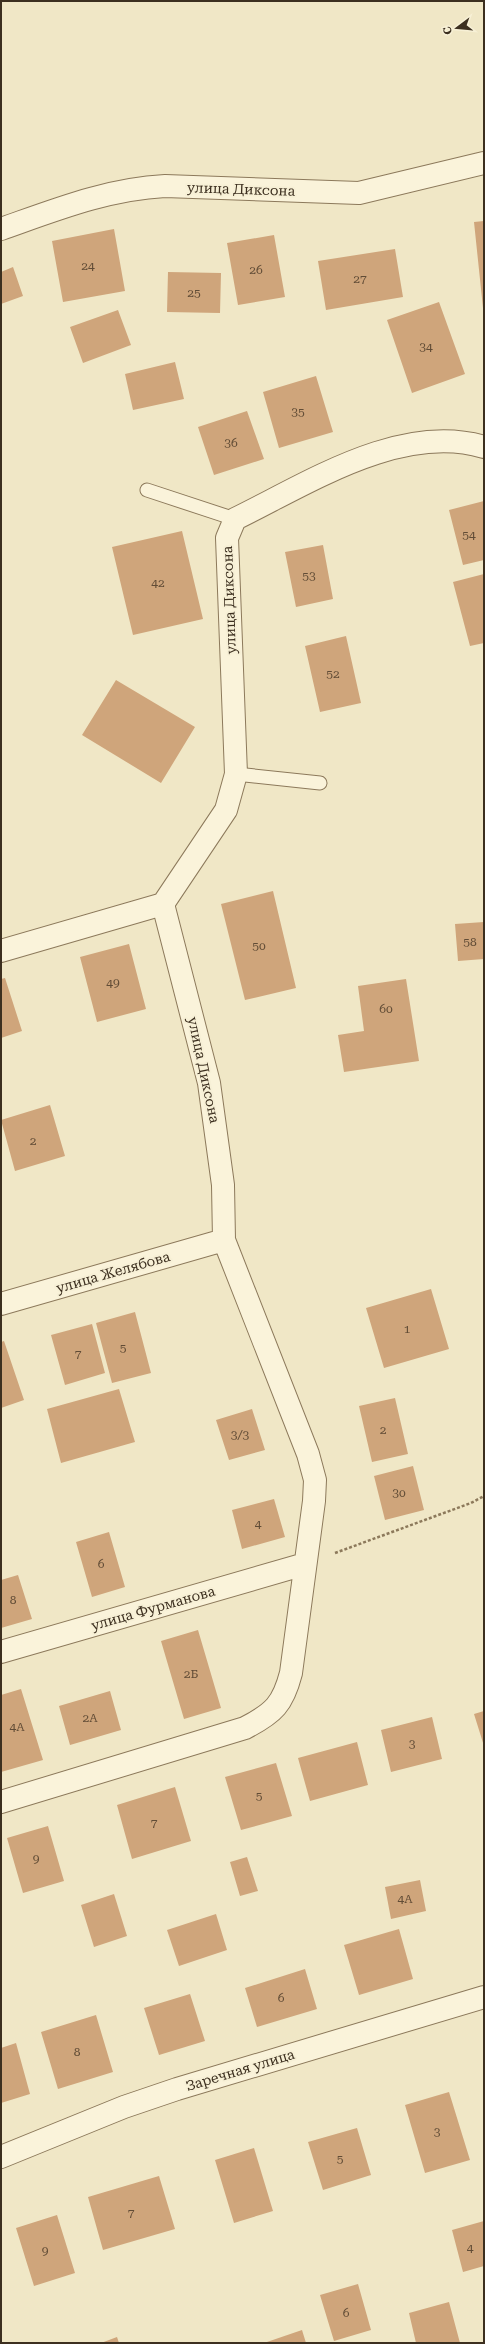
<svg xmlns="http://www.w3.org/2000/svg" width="485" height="2344" font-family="'Roboto Serif',serif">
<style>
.building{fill:#cfa57b}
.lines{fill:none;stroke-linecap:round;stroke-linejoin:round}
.service-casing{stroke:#8c795b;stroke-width:15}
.minor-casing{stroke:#8c795b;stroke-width:24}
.path{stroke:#8c795b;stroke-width:2.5;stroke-dasharray:3 2;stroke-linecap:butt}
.service{stroke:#faf3da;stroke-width:13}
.minor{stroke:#faf3da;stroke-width:22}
.labels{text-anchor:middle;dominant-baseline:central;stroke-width:4;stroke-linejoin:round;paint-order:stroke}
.number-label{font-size:12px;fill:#614c36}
.street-label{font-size:14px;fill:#3c2f1f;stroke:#f7f0d6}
</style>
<rect width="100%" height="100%" fill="#f0e7c6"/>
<path class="building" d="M484,221V308H483L474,222Z
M114,229L125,291L63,302L52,241Z
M274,235L285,297L238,305L227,243Z
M395,249L403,297L326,310L318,261Z
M13,267L23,296L1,304V272Z
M168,272L221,273L220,313L167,312Z
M439,302L465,374L412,393L387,320Z
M118,310L131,345L83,363L70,327Z
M175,362L184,399L133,410L125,374Z
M316,376L333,432L279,448L263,392Z
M247,411L264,459L214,475L198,427Z
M484,501V560L463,565L449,510Z
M182,531L203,619L133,635L112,547Z
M323,545L333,599L296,607L285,552Z
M484,574V643L470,646L453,582Z
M346,636L361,703L320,712L305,646Z
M116,680L195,727L161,783L82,735Z
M273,891L296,988L245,1000L221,904Z
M484,922V959L458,961L455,924Z
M129,944L146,1009L97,1022L80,957Z
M5,978L22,1031L1,1038V979Z
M406,979L419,1061L344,1072L338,1035L364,1031L358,986Z
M50,1105L65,1156L15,1171L1,1120Z
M431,1289L449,1349L384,1368L366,1308Z
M135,1312L151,1373L112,1383L96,1323Z
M92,1324L105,1373L65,1385L51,1335Z
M4,1341L24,1400L1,1408V1342Z
M119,1389L135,1442L61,1463L47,1409Z
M395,1398L408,1454L372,1462L359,1406Z
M252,1409L265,1450L229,1460L216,1420Z
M413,1466L424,1510L385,1520L374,1476Z
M274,1499L285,1537L242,1549L232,1510Z
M109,1532L125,1587L92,1597L76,1542Z
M18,1575L32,1619L1,1628V1580Z
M198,1630L221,1708L184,1719L161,1641Z
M21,1689L43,1760L1,1772V1695Z
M110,1691L121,1730L70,1745L59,1706Z
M484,1711V1746L474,1714Z
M432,1717L442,1759L391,1772L381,1730Z
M357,1742L368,1785L310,1801L298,1758Z
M276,1763L292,1816L241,1830L225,1777Z
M175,1787L191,1841L132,1859L117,1805Z
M48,1826L64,1881L23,1893L7,1838Z
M247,1857L258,1891L240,1896L230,1862Z
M420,1880L426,1911L391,1919L385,1887Z
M114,1894L127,1936L94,1947L81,1905Z
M216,1914L227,1950L179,1966L167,1930Z
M399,1929L413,1979L359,1995L344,1945Z
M305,1969L317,2009L257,2027L245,1988Z
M190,1994L205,2041L159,2055L144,2008Z
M96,2015L113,2072L58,2089L41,2032Z
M16,2043L30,2094L1,2103V2048Z
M449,2092L470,2160L425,2173L405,2105Z
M357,2128L371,2175L323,2190L308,2142Z
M254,2148L273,2211L234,2223L215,2160Z
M159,2176L175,2229L103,2250L88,2197Z
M57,2215L75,2273L34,2286L16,2228Z
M484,2221V2266L463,2272L452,2230Z
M358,2284L371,2330L334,2341L320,2295Z
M449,2302L460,2343H416L409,2313Z
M302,2330L306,2343H264Z
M117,2337L119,2343H101Z"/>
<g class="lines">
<g class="service-casing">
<path id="service" d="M147,490L235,519
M236,774L320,783"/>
</g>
<g class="minor-casing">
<path id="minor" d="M1,229C55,210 107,189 165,186L359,193L484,163
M1,951L163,904
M1,1304L224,1240
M1,1652L305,1564
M1,1802L245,1728C274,1713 283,1704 291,1673L314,1501L315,1480L308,1454L224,1240L223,1185L209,1083L163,904L226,810L236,774L227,538L235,519C307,484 401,422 484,447
M1,2157L124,2107L177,2089L484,1997"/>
</g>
<path class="path" d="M335,1553L471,1503L484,1496"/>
<use href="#service" class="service"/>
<use href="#minor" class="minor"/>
</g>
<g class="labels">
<g class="number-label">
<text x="88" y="266">24</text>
<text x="256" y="270">26</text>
<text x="360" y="279">27</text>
<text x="194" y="293">25</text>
<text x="426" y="347">34</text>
<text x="298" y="412">35</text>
<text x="231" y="443">36</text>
<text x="469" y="535">54</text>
<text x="309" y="576">53</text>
<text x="158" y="583">42</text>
<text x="333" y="674">52</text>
<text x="470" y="942">58</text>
<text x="259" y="946">50</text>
<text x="113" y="983">49</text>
<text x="386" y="1009">60</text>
<text x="33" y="1141">2</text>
<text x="407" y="1329">1</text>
<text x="123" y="1348">5</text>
<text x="78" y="1354">7</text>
<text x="383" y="1430">2</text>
<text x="240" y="1435">3/3</text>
<text x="399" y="1493">30</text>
<text x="258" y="1524">4</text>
<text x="101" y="1564">6</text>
<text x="13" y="1600">8</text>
<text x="191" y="1674">2Б</text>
<text x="90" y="1718">2А</text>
<text x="17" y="1727">4А</text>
<text x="412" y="1744">3</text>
<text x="259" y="1796">5</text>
<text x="154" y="1823">7</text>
<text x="36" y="1859">9</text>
<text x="405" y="1899">4А</text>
<text x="281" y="1998">6</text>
<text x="77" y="2052">8</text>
<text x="437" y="2132">3</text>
<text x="340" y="2159">5</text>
<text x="131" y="2213">7</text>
<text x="470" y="2248">4</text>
<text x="45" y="2251">9</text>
<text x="346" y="2313">6</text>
</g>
<g class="street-label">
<text transform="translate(241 189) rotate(2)">улица Диксона</text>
<text transform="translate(229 600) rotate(-92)">улица Диксона</text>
<text transform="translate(204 1070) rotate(78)">улица Диксона</text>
<text transform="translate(113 1272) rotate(-16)">улица Желябова</text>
<text transform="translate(153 1608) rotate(-16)">улица Фурманова</text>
<text transform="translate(240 2070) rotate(-17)">Заречная улица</text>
</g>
</g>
<rect width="485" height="2344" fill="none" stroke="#3c2f1f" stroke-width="4"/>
<g transform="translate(457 28) rotate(254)" stroke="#f7f0d6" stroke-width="3" paint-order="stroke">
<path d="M0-3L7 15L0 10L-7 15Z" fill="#3c2f1f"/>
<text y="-6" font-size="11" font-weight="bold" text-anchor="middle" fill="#3c2f1f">С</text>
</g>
</svg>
